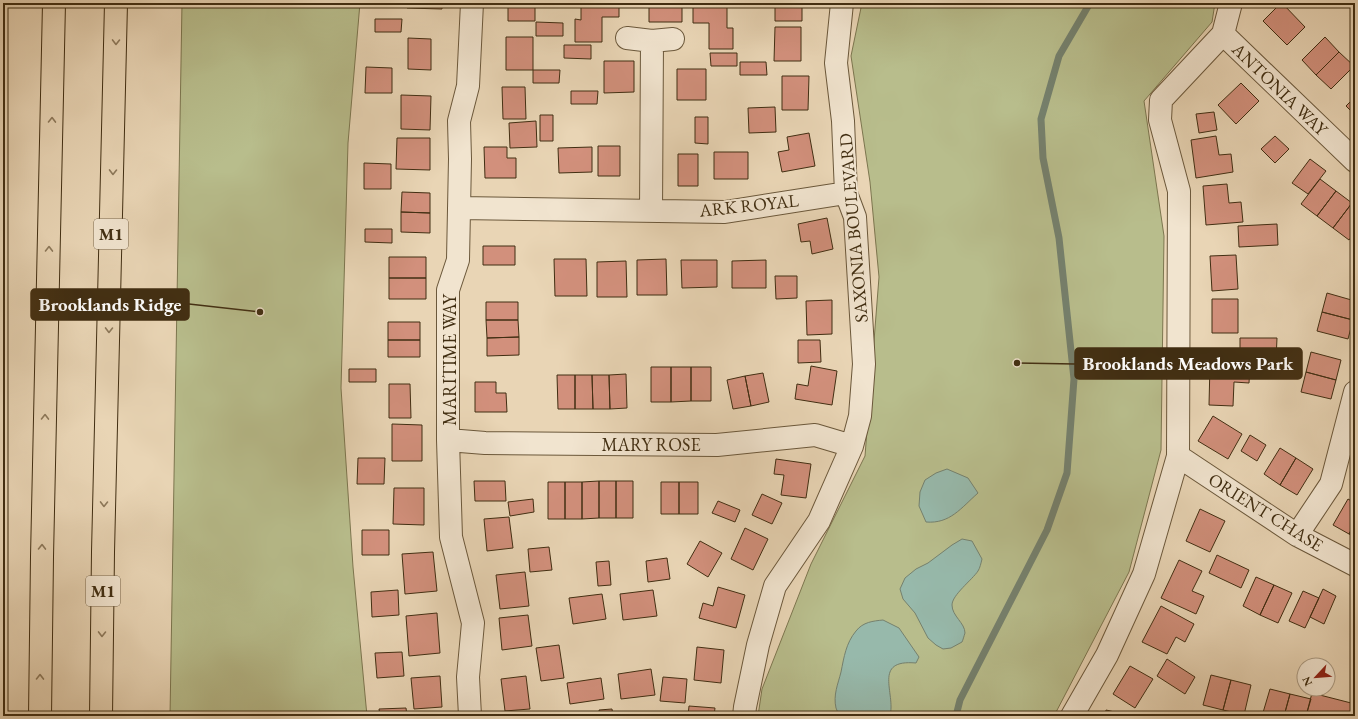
<svg xmlns="http://www.w3.org/2000/svg" width="1358" height="719" font-family="'EB Garamond',serif">
<style>
.green{fill:#b8bd8c;stroke:#7c764f}
.water{fill:#97b9ab;stroke:#75816e}
.lines{fill:none;stroke-linecap:round;stroke-linejoin:round}
.stream{stroke:#75816e;stroke-width:7}
.building{fill:#d2907c;stroke:#412e12}
.minor-casing{stroke:#6b583b;stroke-width:24}
.motorway-casing{stroke:#412e12;stroke-width:24}
.minor{stroke:#f1e4cf;stroke-width:22}
.motorway{stroke:#e9d5b5;stroke-width:22}
.oneway{stroke:#8d795b}
.labels{text-anchor:middle;dominant-baseline:central;stroke-width:4;stroke-linejoin:round;paint-order:stroke}
.shield{fill:#f1e4cf;stroke:#76654b;stroke-width:1}
.shield-label{font-size:17px;font-weight:bold;fill:#412e12}
.street-label{font-size:18px;fill:#412e12;stroke:#f1e4cf}
.leader{fill:none;stroke:#412e12;stroke-width:1.5}
.callout-dot{fill:#412e12;stroke:#f1e4cf;stroke-width:1.5}
.callout{fill:#412e12;stroke:#412e12;stroke-width:1.5}
.callout-label{font-size:19px;text-anchor:middle;font-weight:bold;fill:#fff}
</style>
<rect width="100%" height="100%" fill="#e9d5b5"/>
<filter id="stains"><feTurbulence type="fractalNoise" baseFrequency=".005" numOctaves="4"/><feColorMatrix values="0 0 0 0 .2 0 0 0 0 .09 0 0 0 0 .02 0 0 0 .5 -.17"/></filter>
<radialGradient id="worn" r=".72"><stop offset=".6" stop-color="#630" stop-opacity="0"/><stop offset="1" stop-color="#630" stop-opacity=".3"/></radialGradient>
<path class="green" d="M182,3H360L348,143L341,388L353,567L367,716H170Z
M862,3H1215L1212,22L1144,101L1164,236L1161,450L1129,572L1054,716H758L762,689L811,564L865,456L879,277L870,182L851,56Z"/>
<path class="water" d="M947,469L968,478L978,493C961,508 950,524 926,522L919,506L920,492L925,480L936,473Z
M962,539L972,541L982,559C981,563 980,568 978,571C972,580 952,595 952,605C952,616 965,623 965,633C964,636 963,640 962,642L951,648L943,649L936,645L928,638L915,613L903,599L900,589L905,578L916,569L928,563L952,545Z
M883,620L899,628L919,657L916,663C872,659 896,693 890,716H840C839,714 837,711 836,708C833,695 838,684 841,672C844,657 846,643 856,631C863,622 873,621 883,620Z"/>
<g class="lines">
<path class="stream" d="M956,716L960,700L1047,530L1067,473L1074,379L1059,238L1043,158L1041,119L1059,56L1090,3"/>
</g>
<path class="building" d="M407,3H442V9L407,8Z
M508,3H535V21H508Z
M581,3H619V17H602V42H575V19L581,20Z
M649,3H682V22H649Z
M693,3H727V28H733V49H709V23H693Z
M775,3H802V21H775Z
M1281,3H1282L1305,27L1287,45L1263,21Z
M375,19H402L401,32H375Z
M536,22L563,23V36H536Z
M775,27H801V61H774Z
M506,37H533V70H506Z
M1325,37L1339,52L1316,75L1302,60Z
M408,38L431,39V70L408,69Z
M564,45H591V59L564,58Z
M1339,52L1354,66L1331,89L1316,75Z
M710,53H737V66H711Z
M604,61H634V92L604,93Z
M740,62H766L767,75H740Z
M366,67L392,68V93H365Z
M677,69H706V100H677Z
M533,70H560L559,83H533Z
M782,76H809L808,110H782Z
M1241,83L1259,101L1236,124L1218,105Z
M502,87H525L526,119H503Z
M571,91H598L597,104H571Z
M401,95L431,96L430,130L401,129Z
M1355,97V115L1346,106Z
M775,107L776,132L749,133L748,108Z
M1214,112L1217,130L1199,133L1196,114Z
M540,115H553V141H540Z
M695,117H708V144L695,143Z
M536,121L537,147L510,148L509,123Z
M809,133L815,166L782,172L778,152L789,150L787,137Z
M1216,136L1219,155L1231,154L1233,172L1196,178L1191,140Z
M1275,136L1289,149L1275,163L1261,149Z
M397,138H430V170L396,169Z
M598,146H620V176H598Z
M484,147H507V158H516V178H485Z
M592,147V172L559,173L558,148Z
M714,152H748V179H714Z
M678,154H698V186H678Z
M1310,159L1326,171L1308,194L1292,183Z
M364,163L391,164V189H364Z
M1320,179L1336,191L1317,216L1301,204Z
M1227,184L1229,203L1241,202L1243,222L1206,225L1203,186Z
M1336,191L1352,203L1333,228L1317,216Z
M402,192L430,193V213L401,212Z
M1352,203L1355,205V232L1349,240L1333,228Z
M401,212L430,213V233L401,232Z
M827,218L833,249L812,254L810,241L801,242L798,224Z
M1277,224L1278,245L1239,247L1238,226Z
M365,229H392V243L365,242Z
M483,246H515V265H483Z
M1236,255L1238,289L1212,291L1210,256Z
M389,257H426V278H389Z
M554,259H586L587,296H555Z
M666,259L667,295H637V260Z
M681,260H717V287L682,288Z
M766,260V288H732V261Z
M626,261L627,297H597V262Z
M775,276H797V298L776,299Z
M389,278H426V299H389Z
M1327,293L1355,301V310L1353,320L1322,312Z
M1212,299H1238V333H1212Z
M832,300V334L807,335L806,301Z
M486,302H518V320H486Z
M1322,312L1353,320L1348,339L1317,331Z
M486,320H518L519,337L487,338Z
M388,322H420V340H388Z
M519,337V355L487,356V338Z
M1240,338H1277L1276,360L1240,359Z
M388,340H420V357H388Z
M798,340H820L821,362L798,363Z
M1311,352L1341,360L1336,380L1306,372Z
M1210,364L1250,365L1249,383L1234,382L1233,406L1209,405Z
M811,366L837,371L832,405L795,399L797,384L808,386Z
M651,367H671V402H651Z
M671,367H691V401L671,402Z
M691,367H711V401H691Z
M349,369H376V382H349Z
M1306,372L1336,380L1331,399L1301,392Z
M763,373L769,402L751,406L745,376Z
M626,374L627,408L610,409L609,375Z
M557,375H575V409H558Z
M575,375H592L593,409H575Z
M592,375H609L610,409H593Z
M745,376L751,406L733,409L727,380Z
M475,382H496V393H506L507,412H475Z
M389,384H410L411,418H389Z
M1213,416L1242,434L1228,459L1198,441Z
M392,424L422,425V461H392Z
M1250,435L1266,445L1257,461L1241,451Z
M1280,448L1296,458L1280,485L1264,474Z
M1355,452V470L1351,469Z
M358,458H385L384,484H357Z
M1296,458L1313,469L1297,495L1280,485Z
M776,459L811,464L806,498L781,495L784,475L774,474Z
M474,481H505L506,501H475Z
M599,481V518L582,519V482Z
M599,481H616V518H599Z
M616,481H633V518H616Z
M548,482H565V519H548Z
M565,482H582V519H565Z
M661,482H679V514H661Z
M679,482H698V514H679Z
M394,488H424V525L393,524Z
M762,494L782,503L772,524L752,515Z
M533,499L534,512L510,516L508,502Z
M1348,499L1355,503V523L1349,534L1333,525Z
M718,501L740,510L735,522L712,513Z
M1200,509L1225,521L1210,552L1186,541Z
M509,517L513,548L487,551L484,519Z
M1355,523V538L1349,534Z
M745,528L768,539L753,570L731,559Z
M362,530H389V555H362Z
M700,541L722,553L708,577L687,564Z
M549,547L552,570L530,572L528,549Z
M433,552L437,591L405,594L402,554Z
M1217,555L1249,570L1241,588L1209,573Z
M667,558L670,579L648,582L646,561Z
M1179,560L1202,571L1192,591L1204,596L1196,614L1161,598Z
M609,561L611,585L598,586L596,562Z
M525,572L529,606L500,609L496,575Z
M1256,577L1274,585L1260,615L1243,606Z
M1274,585L1292,593L1278,623L1260,615Z
M718,587L745,595L736,628L699,618L703,603L713,606Z
M1323,589L1336,596L1324,624L1310,617Z
M398,590L399,615L372,617L371,592Z
M653,590L657,616L623,620L620,594Z
M1303,591L1319,598L1305,628L1289,621Z
M602,594L606,619L573,624L569,598Z
M1161,606L1194,624L1185,642L1176,637L1167,654L1142,642Z
M437,613L440,653L409,656L406,616Z
M528,615L532,646L502,650L499,618Z
M559,645L564,678L541,681L536,648Z
M697,647L724,650L721,683L694,680Z
M402,652L404,676L377,678L375,653Z
M1167,659L1195,677L1185,694L1157,676Z
M1130,666L1153,679L1135,708L1113,694Z
M651,669L655,695L621,699L618,674Z
M1211,675L1231,680L1223,710L1203,705Z
M440,676L442,707L414,709L411,678Z
M526,676L530,709L505,711L501,679Z
M663,677L687,679L685,703L660,701Z
M601,678L604,699L570,704L567,683Z
M1231,680L1251,685L1244,715L1223,710Z
M1270,689L1290,694L1284,716H1262Z
M1312,693L1355,704V716H1306Z
M1290,694L1311,699L1306,716H1284Z
M689,706L715,708L714,716H688Z
M406,708L407,716H380L379,709Z
M612,709L613,716H600L599,710Z
M1106,710L1132,716H1105Z"/>
<g class="lines">
<g class="minor-casing">
<path id="minor" d="M1223,34L1355,161
M627,38L652,41L673,39
M459,208L725,212L846,193
M651,211L652,41
M448,440L485,443L717,445L815,435L852,446
M1178,456L1297,535L1355,565
M1297,535L1331,484L1355,392
M470,716L468,677L473,623L451,537L448,440V290L458,260L460,159L459,121L468,86L472,3
M744,716L745,707L758,645L775,586L819,521L852,446L860,416L864,364L855,217L846,193L843,121L836,63L842,3
M1072,716L1107,655L1144,574L1178,456L1179,191L1160,120L1161,100L1223,34L1231,3"/>
</g>
<g class="motorway-casing">
<path id="motorway" d="M40,716L42,557L54,3
M101,716L103,552L116,3"/>
</g>
<use href="#minor" class="minor"/>
<use href="#motorway" class="motorway"/>
</g>
<defs><path id="oneway-chevron" d="M-2-3.5L2.5 0L-2 3.5" fill="none" stroke-width="1.6" stroke-linecap="round" stroke-linejoin="round"/></defs>
<g class="oneway">
<use href="#oneway-chevron" transform="translate(116 42) rotate(91)"/>
<use href="#oneway-chevron" transform="translate(52 120) rotate(-89)"/>
<use href="#oneway-chevron" transform="translate(113 172) rotate(91)"/>
<use href="#oneway-chevron" transform="translate(49 249) rotate(-89)"/>
<use href="#oneway-chevron" transform="translate(109 330) rotate(91)"/>
<use href="#oneway-chevron" transform="translate(45 417) rotate(-89)"/>
<use href="#oneway-chevron" transform="translate(104 504) rotate(91)"/>
<use href="#oneway-chevron" transform="translate(42 547) rotate(-89)"/>
<use href="#oneway-chevron" transform="translate(102 634) rotate(91)"/>
<use href="#oneway-chevron" transform="translate(40 677) rotate(-89)"/>
</g>
<g class="labels">
<g class="shield">
<rect x="94" y="219" width="34" height="30" rx="3"/>
<rect x="86" y="576" width="34" height="30" rx="3"/>
</g>
<g class="shield-label">
<text x="111" y="234">M1</text>
<text x="103" y="591">M1</text>
</g>
<g class="street-label">
<text transform="translate(1280 89) rotate(44)">ANTONIA WAY</text>
<text transform="translate(749 205) rotate(-6)">ARK ROYAL</text>
<text transform="translate(853 228) rotate(-95)">SAXONIA BOULEVARD</text>
<text transform="translate(449 360) rotate(-90)">MARITIME WAY</text>
<text x="651" y="444">MARY ROSE</text>
<text transform="translate(1266 512) rotate(32)">ORIENT CHASE</text>
</g>
</g>
<path class="leader" d="M260 312L189 304M1017 363L1075 364"/>
<g class="callout-dot">
<circle cx="260" cy="312" r="4"/>
<circle cx="1017" cy="363" r="4"/>
</g>
<g class="callout">
<rect x="31" y="289" width="158" height="31" rx="4"/>
<rect x="1075" y="348" width="227" height="31" rx="4"/>
</g>
<g class="callout-label">
<text x="110" y="311">Brooklands Ridge</text>
<text x="1188" y="370">Brooklands Meadows Park</text>
</g>
<rect width="1358" height="719" fill="none" stroke="#e9d5b5" stroke-width="16"/>
<rect x="4" y="4" width="1350" height="711" fill="none" stroke="#412e12" stroke-width="2"/>
<rect x="8" y="8" width="1342" height="703" fill="none" stroke="#412e12"/>
<g transform="translate(1316 677) rotate(244)"><circle r="19" fill="#f1e4cf" stroke="#ab9b83"/>
<path d="M0-3L7 15L0 10L-7 15Z" fill="#8f2418"/>
<text y="-6" font-size="11" font-weight="bold" text-anchor="middle" fill="#412e12">N</text>
</g>
<rect width="100%" height="100%" filter="url(#stains)"/>
<rect width="100%" height="100%" fill="url(#worn)"/>
</svg>
